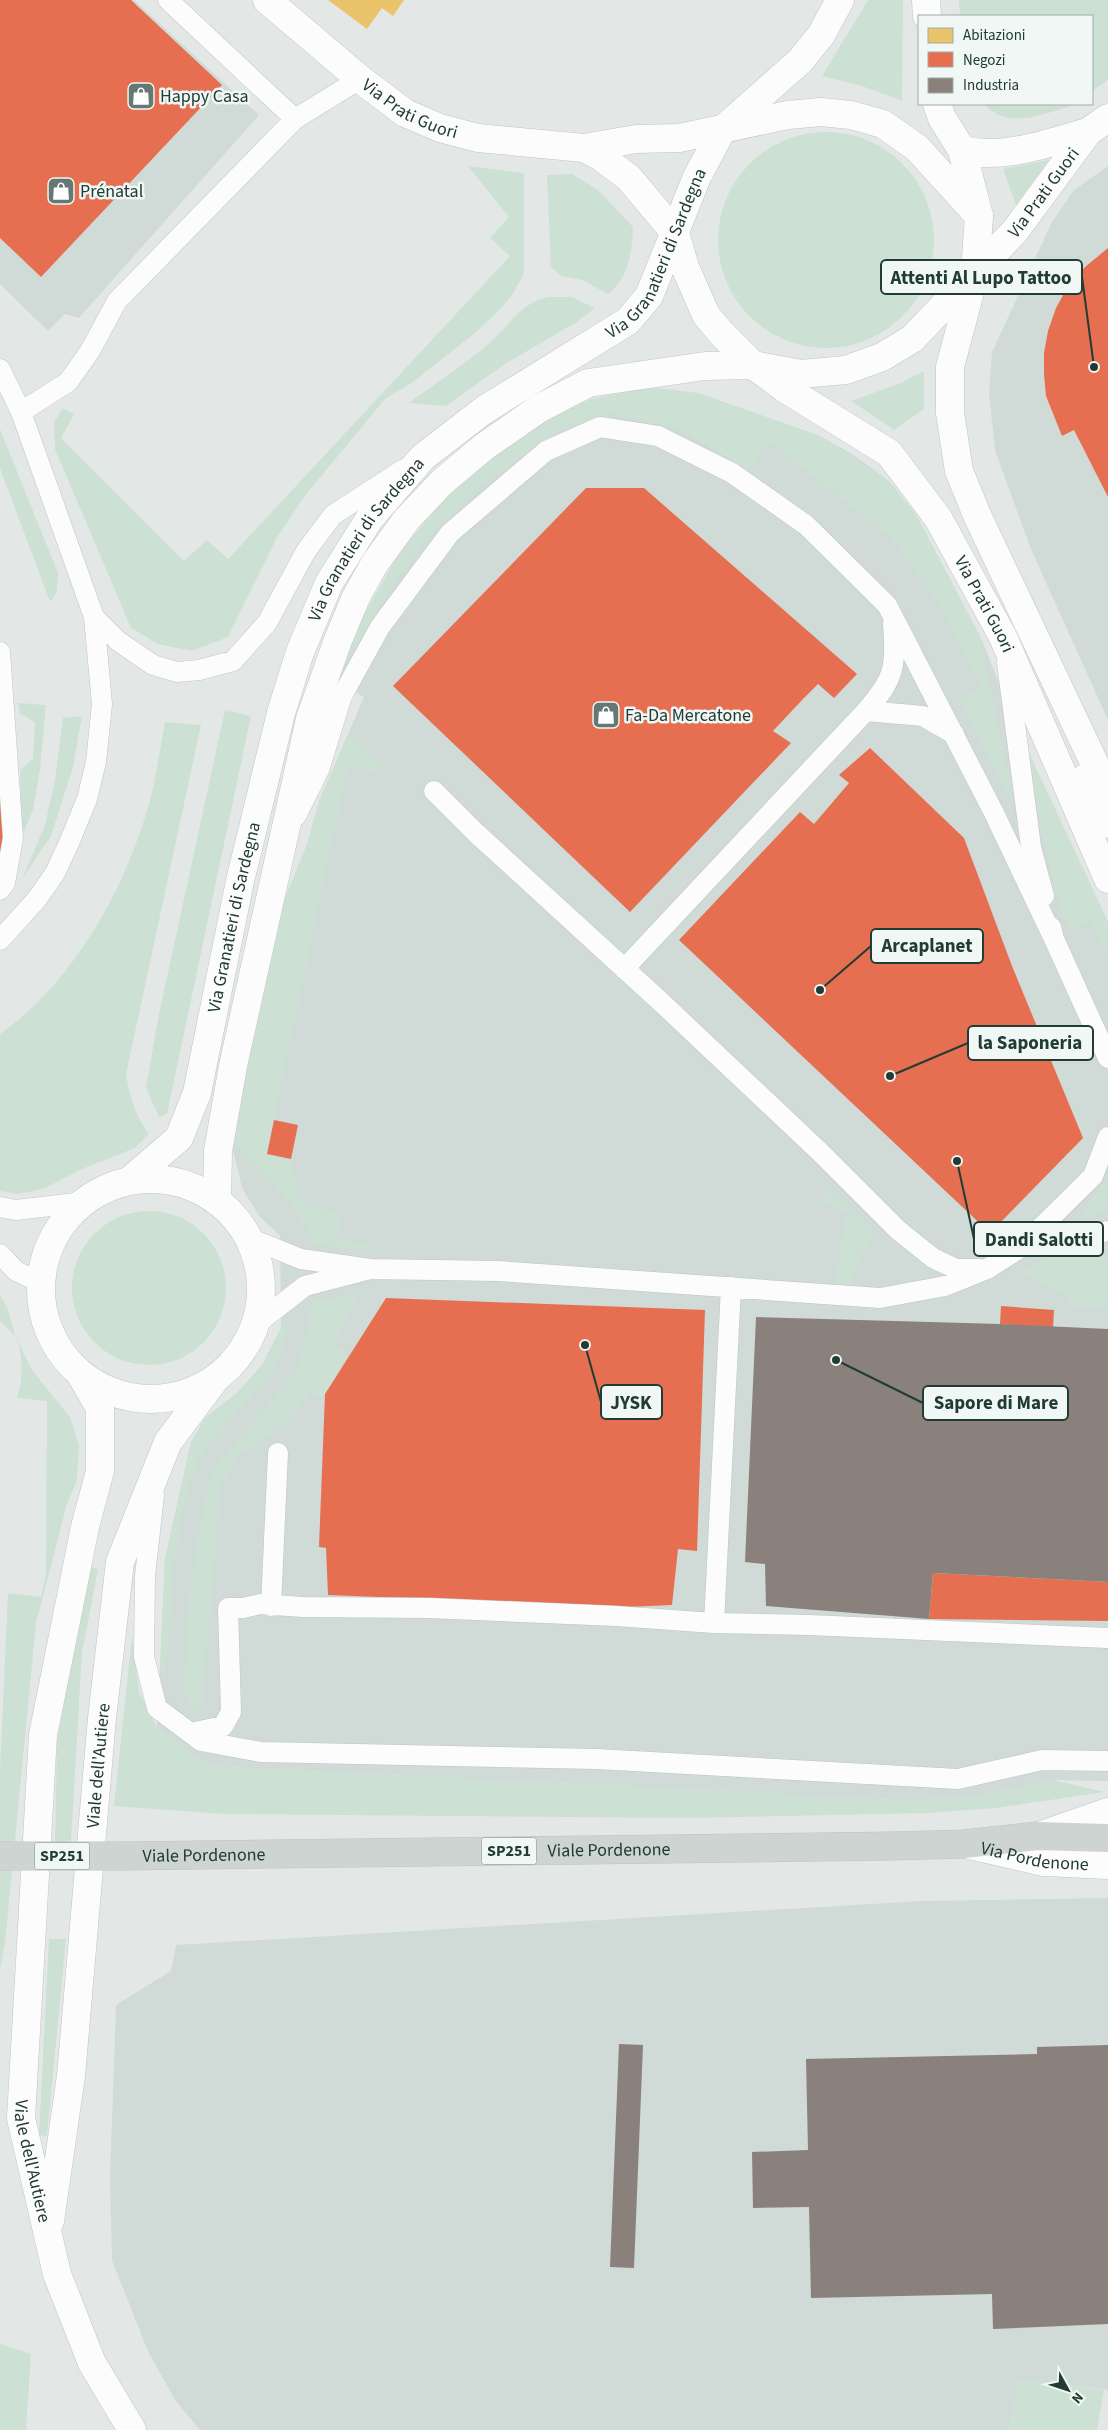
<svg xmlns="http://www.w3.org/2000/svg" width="1108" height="2430" font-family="'Source Sans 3',sans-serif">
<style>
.built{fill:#d0dad6}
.green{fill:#cce1d3}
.homes{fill:#e9c46a}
.shops{fill:#e76f51}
.industry{fill:#8a817c}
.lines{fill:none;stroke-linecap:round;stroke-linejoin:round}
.service-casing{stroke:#c0c5c3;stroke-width:21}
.minor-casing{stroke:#c0c5c3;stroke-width:29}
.primary-casing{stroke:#bcc5c2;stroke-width:29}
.service{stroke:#fbfcfb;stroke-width:20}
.minor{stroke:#fbfcfb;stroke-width:28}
.primary{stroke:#cdd4d2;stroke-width:28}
.primary-bridge-casing{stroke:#bcc5c2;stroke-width:29;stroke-linecap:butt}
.primary-bridge{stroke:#cdd4d2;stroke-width:28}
.labels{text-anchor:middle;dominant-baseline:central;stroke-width:5;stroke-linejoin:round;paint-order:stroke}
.shield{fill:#f0f7f4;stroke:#5f736e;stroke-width:1}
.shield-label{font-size:16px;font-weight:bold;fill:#213b35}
.poi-label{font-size:18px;fill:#213b35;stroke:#f0f7f4;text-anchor:start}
.street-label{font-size:18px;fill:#213b35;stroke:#f0f7f4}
.leader{fill:none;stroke:#213b35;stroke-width:2}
.callout-dot{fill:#213b35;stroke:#f0f7f4;stroke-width:2}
.callout{fill:#f0f7f4;stroke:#213b35;stroke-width:2}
.callout-label{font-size:19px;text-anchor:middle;font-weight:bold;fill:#213b35}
</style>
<rect width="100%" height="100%" fill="#e3e8e6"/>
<path class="built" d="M0,0H134L259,115L79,318L65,314L48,331L0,284Z
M1108,166V720L1030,547L995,450L989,394L992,352L1052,222L1074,190Z
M698,393L820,436L855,456L889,481L979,634L1026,747L1108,922V1781L1053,1780L991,1794L914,1801L208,1766L157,1727L165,1559L191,1442L205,1418L237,1393L262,1365L281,1328L280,1236L259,1216L242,1188L231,1141L319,801L364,697L336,681L357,627L440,504L590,399Z
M1108,1898V2390L1019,2379L1009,2430H200L175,2400L147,2349L112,2260L110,2177L116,2005L171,1971L176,1945L922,1901Z"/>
<path class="green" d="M868,0H903L902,101L862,86L822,76Z
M959,0H1108V80L1092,91V16H960Z
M985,104H1073L1068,107C1040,115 1006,130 985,104Z
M718 240a108 108 0 1 1 216 0a108 108 0 1 1-216 0Z
M1049,160L1016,205L1003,169Z
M468,166L524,173V273L513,294L500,309L475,333L413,382L385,399L304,497L276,539L228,637L192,651L158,644L131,628L55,449L54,422L63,408L74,414L61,438L184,561L207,540L228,559L510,256L490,238L509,217Z
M572,174L598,190L633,227C632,252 629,278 608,294L582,280L561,276L551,267L547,175Z
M548,297H572L595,308L575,323L505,364L446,406L409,403C434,384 462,366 486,346C508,328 519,303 548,297Z
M924,371V409L894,430L851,401L901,383Z
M650,387L698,393L820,436L889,481L916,514L979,634L1014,806L960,701L982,686L933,595L890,537L769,442L748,470L680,430L612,413L559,430L476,490L430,536L390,588L336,681L357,627L399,553L440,504L498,451L555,415L590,399Z
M0,429L58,573L57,592L50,602L0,468Z
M18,703L46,705L40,769L33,810L22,836L20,770L33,759L35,722L20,714Z
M225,710L251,716L167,1114L159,1117L146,1088L158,1019Z
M82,716L73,767L51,836L22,879L45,825L55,780L63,718Z
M165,722L201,725L126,1074C130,1098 135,1115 149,1134L135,1148L82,1169L43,1189L18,1194L0,1191V1034C73,983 125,889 149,804C156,778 160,749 165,722Z
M348,735L383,768L381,771L347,768L267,1154L291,1159C295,1196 303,1206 340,1214L337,1237L395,1252L316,1245L297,1213L268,1176L231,1141L283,903L307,844L319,801Z
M1026,747L1108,922V958L1090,922L1069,932L1052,883Z
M1108,1174V1211L1080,1219Z
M830,1189L875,1231L861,1254L851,1284L834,1286L847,1212L820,1203Z
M72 1288a77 77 0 1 1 154 0a77 77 0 1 1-154 0Z
M1065,1251L1108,1254V1309L1073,1306L1065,1296L1020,1270Z
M360,1293L334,1345L349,1355L325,1394L318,1398L310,1392L288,1421L241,1455L221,1484L201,1715L185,1698L186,1630L197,1539L211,1472L297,1370L313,1302Z
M0,1294L8,1309L15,1335L32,1370L70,1417L79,1445L77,1480L67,1504L36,1623L5,1943L0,1970V1770L8,1593L41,1597L46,1575L47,1401L17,1398C22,1384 23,1361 19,1346C17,1336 7,1327 0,1321Z
M291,1316L279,1363L199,1457L185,1498L174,1566L165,1676L160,1669L165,1559L191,1442L205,1418L237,1393L262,1365L281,1328Z
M91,1567L98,1569L82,1653L71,1841L55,1843L57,1743L69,1672Z
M132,1636L139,1692L157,1727L208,1766L914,1801L991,1794L1053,1780L1105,1792L996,1808L927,1813L689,1818L225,1814L114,1806Z
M49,1939H66L47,2136L39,2135Z
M0,2344L31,2354L26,2430H0Z
M1019,2379L1104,2390L1097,2430H1009Z"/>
<path class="homes" d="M328,0H404L393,16L382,8L367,29Z"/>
<path class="shops" d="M0,0H131L222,85L41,277L0,238Z
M1108,248V497L1074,430L1062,436L1046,396L1044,374V353L1048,331L1056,308L1068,286L1085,267Z
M586,488H644L857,674L834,698L818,684L804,698L773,731L791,743L630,912L393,686Z
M870,748L964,838L1012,966L1083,1138L990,1233L679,940L800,812L814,824L849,783L839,775Z
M0,786H4L3,871H0Z
M274,1120L298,1125L291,1159L267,1154Z
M386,1298L705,1310L697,1551L678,1549L672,1605L626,1607L328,1595L326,1548L319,1547L325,1394Z
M1001,1306L1054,1310L1053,1328L1000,1324Z
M933,1573L1108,1582V1621L929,1619Z"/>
<path class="industry" d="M756,1317L1000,1324L1108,1329V1582L933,1573L929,1619L766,1606L765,1564L745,1562Z
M619,2044L643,2045L634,2268L610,2267Z
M1108,2045V2324L993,2329L992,2294L811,2298L809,2207L753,2208L752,2152L808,2150L806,2059L1037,2054V2047Z"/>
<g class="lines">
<g class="service-casing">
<path id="service" d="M168,0L295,119
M0,369L21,412L94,617L102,704L96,762L87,799L69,843L55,873L37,899L0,940
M21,412L68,382L90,351L117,301L295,119L360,79
M94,617L118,641L153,665L177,672L199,670L233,661L267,623L306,551L333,515L404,469
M893,624C896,667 895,678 866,711L923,716L954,734
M0,652L13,838L5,883L0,890
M1007,663L1031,847L1044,896
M434,791L476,833L662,1003L821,1153L898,1230L933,1258L956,1269H980
M296,816L319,770L342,696L380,627L450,533L546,451L600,427L658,436L732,473L806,525L887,605L994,813L1054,939
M1051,927L1054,939L1108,1058
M624,969L866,711
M0,1207L16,1210L85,1202
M249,1238L301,1259L370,1269L305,1286L255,1325
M1020,1248L1108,1231
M0,1254L16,1271L41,1283
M370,1269L498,1271L880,1298L945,1286L987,1269L1020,1248L1093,1176L1108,1137
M154,1495L145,1576L144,1657L157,1708L201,1741L261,1752L597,1759L958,1779L1042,1760L1108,1761
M271,1606L278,1453
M714,1623L731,1287
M191,1733L223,1726L231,1712L228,1608H243L260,1604L303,1607L429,1608L616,1616L714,1623L809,1625L1108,1638"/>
</g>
<g class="minor-casing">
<g id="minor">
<path id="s1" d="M267,0L360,79L405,113L440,128L478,138L584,148L636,139L679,138L788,115L821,112L851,115L883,124L917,148L979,216"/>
<path d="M926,0L927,16"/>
<path d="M937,104L942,118L962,150L979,216L975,273L950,367V413L959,471L977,515L1108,792"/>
<path id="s2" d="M584,148L601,157L629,178L675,233L685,267L706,315L722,334L753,365L784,388L889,453L938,518L1003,637L1108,879"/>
<path d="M962,150C1005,160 1047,143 1088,132"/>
<path d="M1085,778L1108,824"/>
<circle cx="151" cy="1289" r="110"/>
<path id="s3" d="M129,1181L179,1138L197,1093L240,881L281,713L300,652L329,583L370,518L423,457L484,410L628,321L649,296L697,177L722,130L800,61L821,35L840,0"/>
<path id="s4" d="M217,1201L218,1151L233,1066L310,719L338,640L356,597L375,563L407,519L442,482L485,446L540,408L588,383L705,366L753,365L801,374L846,370L882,357L912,339L975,273L1015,231L1088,132L1108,118"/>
<path id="s5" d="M81,1375L100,1408V1471L85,1527L43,1735L21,2118L57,2274L92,2363L132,2430"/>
<path d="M1039,1836L1108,1812"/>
<path id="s6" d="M970,1845L1044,1862L1108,1865"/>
<path id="s7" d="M50,2221L71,2076L102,1718L120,1562L168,1442L216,1378"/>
</g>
</g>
<g class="primary-casing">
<g id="primary">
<path id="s8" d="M125,1856L892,1846L964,1844L1037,1836L1108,1838"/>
</g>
</g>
<use href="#service" class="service"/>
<use href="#minor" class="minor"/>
<use href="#primary" class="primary"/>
<g class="primary-bridge-casing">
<path id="primary-bridge" d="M0,1856H125"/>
</g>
<use href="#primary-bridge" class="primary-bridge"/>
</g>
<defs>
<g id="shop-square" transform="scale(1.4375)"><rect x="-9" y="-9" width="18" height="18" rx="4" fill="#657873" stroke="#f0f7f4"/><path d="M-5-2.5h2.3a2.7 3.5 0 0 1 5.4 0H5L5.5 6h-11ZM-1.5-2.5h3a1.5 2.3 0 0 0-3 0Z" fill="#fff"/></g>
</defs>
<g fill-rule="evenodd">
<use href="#shop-square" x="141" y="96"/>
<use href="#shop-square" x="61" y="191"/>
<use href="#shop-square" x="606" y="715"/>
</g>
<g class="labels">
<g class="shield">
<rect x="481.5" y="1837.5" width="55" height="27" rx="4"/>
<rect x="34.5" y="1842.5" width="55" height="27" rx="4"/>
</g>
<g class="shield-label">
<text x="509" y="1851">SP251</text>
<text x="62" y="1856">SP251</text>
</g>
<g class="poi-label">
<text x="160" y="96">Happy Casa</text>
<text x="80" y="191">Prénatal</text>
<text x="625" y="715">Fa-Da Mercatone</text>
</g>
<g class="street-label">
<text stroke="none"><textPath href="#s1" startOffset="181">Via Prati Guori</textPath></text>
<text stroke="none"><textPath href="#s4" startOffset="1474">Via Prati Guori</textPath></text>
<text stroke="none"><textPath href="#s3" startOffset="1119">Via Granatieri di Sardegna</textPath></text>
<text stroke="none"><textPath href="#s3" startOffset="699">Via Granatieri di Sardegna</textPath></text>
<text stroke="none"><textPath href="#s2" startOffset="624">Via Prati Guori</textPath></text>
<text stroke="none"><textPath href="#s3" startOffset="294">Via Granatieri di Sardegna</textPath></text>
<text stroke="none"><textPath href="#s7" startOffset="458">Viale dell'Autiere</textPath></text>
<text stroke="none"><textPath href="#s8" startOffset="484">Viale Pordenone</textPath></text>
<text stroke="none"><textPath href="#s8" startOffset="79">Viale Pordenone</textPath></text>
<text stroke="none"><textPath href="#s6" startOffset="66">Via Pordenone</textPath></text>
<text stroke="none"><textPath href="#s5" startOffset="799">Viale dell'Autiere</textPath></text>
</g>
</g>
<path class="leader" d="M1094 367L1082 277M820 990L871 946M890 1076L968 1043M957 1161L974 1239M585 1345L601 1402M836 1360L923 1403"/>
<g class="callout-dot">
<circle cx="1094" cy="367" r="5"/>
<circle cx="820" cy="990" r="5"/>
<circle cx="890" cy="1076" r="5"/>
<circle cx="957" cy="1161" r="5"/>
<circle cx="585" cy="1345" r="5"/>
<circle cx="836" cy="1360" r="5"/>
</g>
<g class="callout">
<rect x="881" y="260" width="201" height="34" rx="5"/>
<rect x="871" y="929" width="112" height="34" rx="5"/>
<rect x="968" y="1026" width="125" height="34" rx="5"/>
<rect x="974" y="1222" width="129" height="34" rx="5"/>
<rect x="601" y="1385" width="61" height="34" rx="5"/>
<rect x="923" y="1386" width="145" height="34" rx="5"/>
</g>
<g class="callout-label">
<text x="981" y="284">Attenti Al Lupo Tattoo</text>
<text x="927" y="952">Arcaplanet</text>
<text x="1030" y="1049">la Saponeria</text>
<text x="1039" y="1246">Dandi Salotti</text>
<text x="631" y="1409">JYSK</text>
<text x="996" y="1409">Sapore di Mare</text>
</g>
<rect x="918" y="15" width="175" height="90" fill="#f0f7f4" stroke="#9daca8"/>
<rect x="928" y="28" width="25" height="15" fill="#e9c46a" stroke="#9daca8"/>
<text x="963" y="40" font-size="15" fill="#213b35">Abitazioni</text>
<rect x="928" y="52" width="25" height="15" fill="#e76f51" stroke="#9daca8"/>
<text x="963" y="65" font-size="15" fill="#213b35">Negozi</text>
<rect x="928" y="78" width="25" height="15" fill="#8a817c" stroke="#9daca8"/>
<text x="963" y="90" font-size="15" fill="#213b35">Industria</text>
<g transform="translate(1068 2390) rotate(130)" stroke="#f0f7f4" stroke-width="4" paint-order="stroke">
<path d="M0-4L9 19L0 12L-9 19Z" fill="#213b35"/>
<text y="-8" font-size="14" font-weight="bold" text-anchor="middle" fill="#213b35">N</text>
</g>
</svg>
